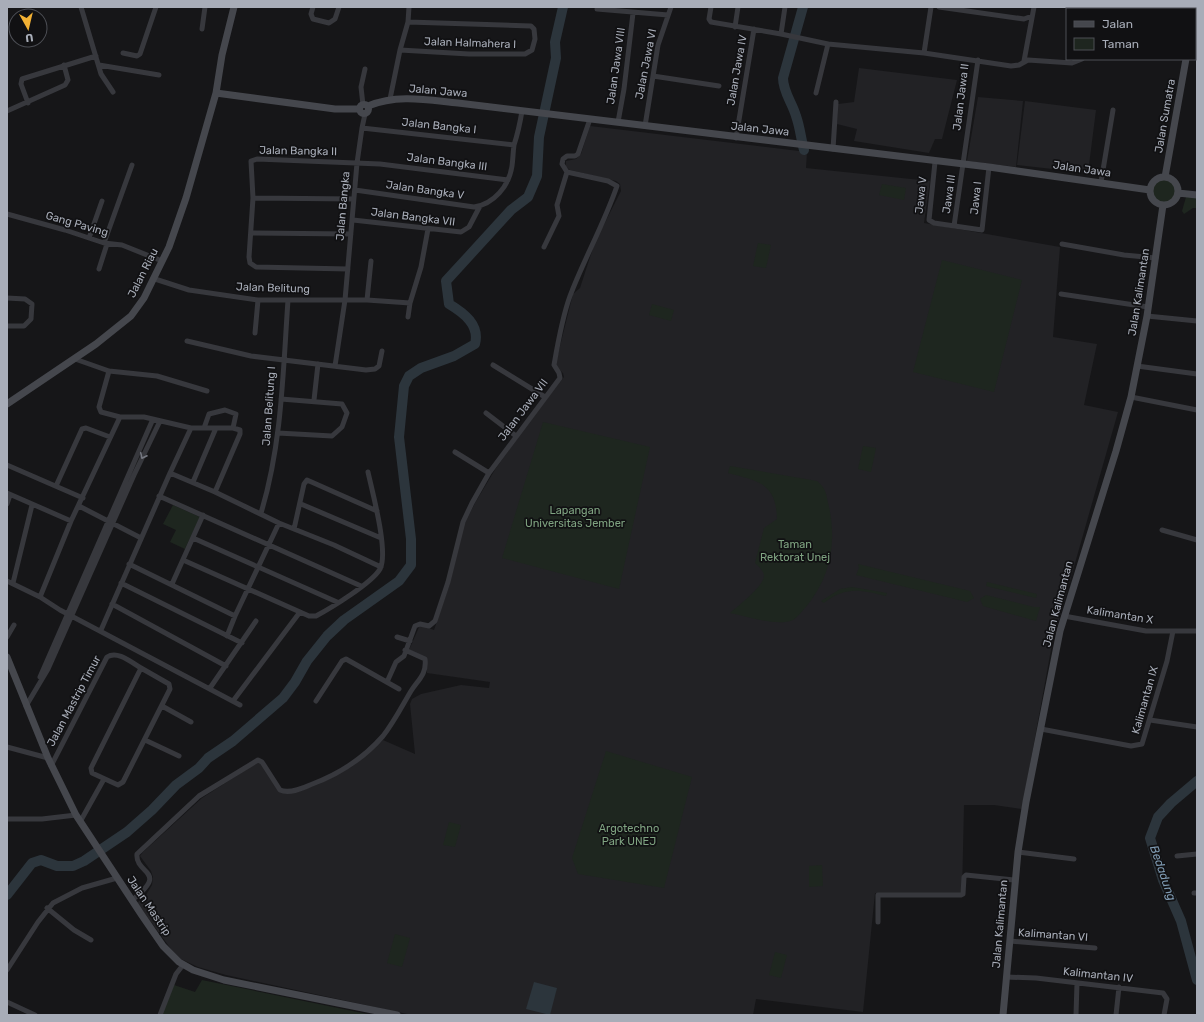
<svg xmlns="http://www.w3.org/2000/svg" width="1204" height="1022" font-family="Rubik,sans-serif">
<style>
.built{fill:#222225}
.green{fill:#1e261f}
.water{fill:#2c353c}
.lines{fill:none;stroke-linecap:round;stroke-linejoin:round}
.river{stroke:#2c353c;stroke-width:10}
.street{stroke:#37383d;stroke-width:5}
.secondary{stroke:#45474d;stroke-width:7}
.oneway{stroke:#757881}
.labels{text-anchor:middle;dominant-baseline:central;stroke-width:3.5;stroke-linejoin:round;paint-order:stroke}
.street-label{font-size:11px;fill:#a8adb8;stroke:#111113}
.park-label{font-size:11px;fill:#7fa381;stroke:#111113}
.water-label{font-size:12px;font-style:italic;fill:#7f9bb3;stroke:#111113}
</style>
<rect width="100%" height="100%" fill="#161618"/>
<path class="built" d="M859,68L957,80L942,139H935L929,153L854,141L857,129L837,124L838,104L854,102Z
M978,97L1023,101L1016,167L967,161Z
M1025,101L1096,110L1088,173L1017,165Z
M590,126L807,152L806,168L930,181L924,223L1060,247L1053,337L1097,344L1084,405L1118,412L1052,644L1022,809L994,805H964L962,894L875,893L863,1012L756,999L753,1015H412L226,975L198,967L181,959L171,949L137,903L146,895L152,885L153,877L151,871L140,856L143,852L202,798L258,762L261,763L279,791L298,792L321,783L351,767L383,740L415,754L410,704L412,699L421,694L461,685L489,688L490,682L427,673V658L409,650L420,625L434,630L449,586L464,525L475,503L496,468L537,411L564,377L563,373L555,366L573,294L580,288L595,242L621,191L620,184L616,181L570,170L566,167V161L576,159L581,154Z"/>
<path class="green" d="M1150 191a14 14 0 1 1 28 0a14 14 0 1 1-28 0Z
M882,184L906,188L904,200L879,195Z
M1186,197L1197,198V208H1193L1184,214L1182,211Z
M758,243L771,245L766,268L753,266Z
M942,260L1022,280L994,392L913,372Z
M652,304L674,310L671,321L649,315Z
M543,422L650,447L619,589L502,558Z
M863,446L876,448L871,472L858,469Z
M730,466L817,481C827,489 826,495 829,507C837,543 830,578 806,607C802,611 798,617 793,620C778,627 746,616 730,613C738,606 763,587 764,576C764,571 758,566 755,563L764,528L777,519C776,482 757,481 728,473Z
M173,505L200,517L185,549L170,542L176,530L163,524Z
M858,564L970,591L974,598L967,602L856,575L859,568Z
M987,582L1037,594L1036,598L986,586Z
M852,587L887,593L886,596C860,590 846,586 824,603L821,601L840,589Z
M986,595L1034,607H1040L1036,621L983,606L980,599Z
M606,751L692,777L664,888L578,874L572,858Z
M449,822L461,825L455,847L443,845Z
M822,865L823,886L809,887V866Z
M395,934L410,938L402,967L387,963Z
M775,952L787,955L781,978L769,975Z
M202,980L372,1015H162L174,985L195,992Z"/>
<path class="water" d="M534,982L557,988L550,1015L526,1009Z"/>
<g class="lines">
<path class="river" d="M803,7L783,78C783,92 792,102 796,116C800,127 801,139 804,150
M1197,781L1171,803L1158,817L1150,838L1163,880L1181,921L1197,980
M7,895L32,863L41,860L57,866H73L84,861L127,832L152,810L176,785L199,768L208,758L233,741L283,698L295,682L307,661L327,636L344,620L399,581L411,565V539L399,437L404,386L409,376L421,368L454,356L475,344C480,325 464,313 449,304L446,281L511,210L528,197L537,176L539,137L556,58L555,42L563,7"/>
<path class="street" d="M81,7L101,74L113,92
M313,7L311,14L313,19L329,23L335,19L339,7
M711,7L709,19L711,22L781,34L828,44L924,53L1011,66L1019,65L1028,60L1072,63L1082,59
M939,7L1024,19L1032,16
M597,9L668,15
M1085,9V7
M735,27L738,7
M202,29L205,7
M781,34L785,7
M400,50L469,54H525L532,50L535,39L534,29L531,26L408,22
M123,53L137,56L140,54L156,7
M924,53L931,7
M1024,61L1034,7
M99,65L159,75
M653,76L719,86
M816,93L828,44
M390,99L400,50L408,22L409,7
M28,103L21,84L22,79L96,56
M363,105L361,87L365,69
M7,111L65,85L68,80L64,65
M618,122L624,89L633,13
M645,126L658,45L671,7
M362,128L514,145
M736,138L754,29
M833,149L836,102
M935,162L929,220L934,223L982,230L989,167
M1101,182L1113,110
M355,190L474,207C494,204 509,186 512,166C513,159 513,152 514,145C518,133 520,123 522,111
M253,198L354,199
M7,214L65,230L104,243L122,245L162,261
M353,220L461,232L469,227L480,206
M954,226L978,60
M251,233L351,234
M89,238L102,201
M104,243L132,165
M1062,244L1124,255L1156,258
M544,247L559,216L557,205L567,172
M99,269L107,244
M348,269L256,267L250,263L249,257L253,198L251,161L257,159L380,164L508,180
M155,279L189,290L258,300H367L410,303
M1061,294L1148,307
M7,298L25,299L32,304L31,319L24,326H7
M367,300L371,261
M1147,316L1197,321
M408,317L410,303L421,267L428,229
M255,333L258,300
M187,341L251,356L366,370L375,369L379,366L382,351
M75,359L109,371L157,376L207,391
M493,365L545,397
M335,366L345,300L357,163L362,128L365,114
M1137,366L1197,374
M109,371L99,407L101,412L120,417H144L191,428H233L240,430V434L215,492
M1131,397L1197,410
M314,400L318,364
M486,413L516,436
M191,428L170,473L215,492L279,523L334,545L381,567
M204,428L209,414L225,410L236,414L233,428
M278,433L332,436L342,427L347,413L342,404L281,399
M455,452L489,473
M7,465L83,498
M193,482L216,428
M56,486L82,429L86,428L110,437
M7,493L71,521
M159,496L361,586
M7,504L10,495
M301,504L381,538
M79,506L141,538
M261,513C282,444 283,371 288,300
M294,529L304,484L307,480L377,511
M1162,530L1197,540
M193,538L337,602
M183,560L309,616H316C331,608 372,583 380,569C389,552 372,491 368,472
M129,564L235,616
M7,581L40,597L60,610L240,705
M13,583L32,505
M121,583L242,643
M172,584L203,515
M40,597L71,521L120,417
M112,604L226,666
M1064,616L1146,631H1197
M101,630L170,473
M227,636L235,616L279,523
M7,637L14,625
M397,637L410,641
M141,668L169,684L170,689L123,782L118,785L92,773L91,768Z
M40,677L153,419
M387,682L396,662L404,656L415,626L420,624L429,626L435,621L448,582L463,522L472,503L489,473L560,378L559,373L554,365C558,342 562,318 570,296C584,259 604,224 617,186L608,181L567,172L562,164L563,159L567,156H575L578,154L590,119
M210,688L256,621
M233,701L300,612
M316,701L342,661L346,659L399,689
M26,706L48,669L134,475L160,421
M162,706L191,722
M1150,720L1197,727
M1041,729L1131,746L1142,744L1167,661L1173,631
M145,740L179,756
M7,747L48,758
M51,766L107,657C118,650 132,663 141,668
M7,819H42L76,815
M80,822L104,779
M1018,852L1074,859
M1177,856L1197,854
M1194,893H1197
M132,900C170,870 135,875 137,854L199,796L258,760L262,762L280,790C289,794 301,789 310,785C337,775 364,758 383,736C394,722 402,706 411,691C418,680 427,674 425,659L405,650
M47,908L74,930L91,940
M878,922V895H961L963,894L964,877L966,875L1014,880
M1010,941L1095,948
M7,970L38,922L53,903L82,888L117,878
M1007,977L1036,978L1163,993L1167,999L1164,1015
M7,1002L35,1015
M160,1015L176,974L183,965
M1076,1015L1077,983
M1116,1015L1119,987"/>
<path class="secondary" d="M1195,22L1197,16
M216,93L335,109H359
M359.5 109a4.5 4.5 0 1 1 9 0a4.5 4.5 0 1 1-9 0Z
M368,106C398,94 427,100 458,103L989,167L1150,190
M1165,177L1186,59
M1150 191a14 14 0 1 1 28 0a14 14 0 1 1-28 0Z
M1178,193L1197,195
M7,404L96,344L131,316L144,298L169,247L186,198L216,93L222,55L234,7
M7,657L48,758L76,815L141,914L163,946L179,962L193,970L224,980L397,1015
M1003,1015L1018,852L1026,802L1060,631L1116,451L1131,397L1147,316L1163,205"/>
</g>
<defs><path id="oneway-chevron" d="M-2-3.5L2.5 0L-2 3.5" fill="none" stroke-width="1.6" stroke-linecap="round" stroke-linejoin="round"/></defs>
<use class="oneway" href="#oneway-chevron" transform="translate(143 456) rotate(116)"/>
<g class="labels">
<g class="street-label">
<text transform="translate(470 43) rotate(2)">Jalan Halmahera I</text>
<text transform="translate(646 64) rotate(-79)">Jalan Jawa VI</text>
<text transform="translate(616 66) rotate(-82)">Jalan Jawa VIII</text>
<text transform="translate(737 70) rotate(-80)">Jalan Jawa IV</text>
<text transform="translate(438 91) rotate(5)">Jalan Jawa</text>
<text transform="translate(961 97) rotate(-83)">Jalan Jawa II</text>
<text transform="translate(1165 116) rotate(-80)">Jalan Sumatra</text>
<text transform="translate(439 126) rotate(6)">Jalan Bangka I</text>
<text transform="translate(760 129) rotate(6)">Jalan Jawa</text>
<text transform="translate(298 151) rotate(1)">Jalan Bangka II</text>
<text transform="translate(447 162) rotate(7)">Jalan Bangka III</text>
<text transform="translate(1082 169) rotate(8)">Jalan Jawa</text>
<text transform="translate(425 190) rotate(8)">Jalan Bangka V</text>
<text transform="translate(949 194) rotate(-82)">Jawa III</text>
<text transform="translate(921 195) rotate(-84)">Jawa V</text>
<text transform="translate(976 198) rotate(-84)">Jawa I</text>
<text transform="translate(343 206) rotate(-85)">Jalan Bangka</text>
<text transform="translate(413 217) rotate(7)">Jalan Bangka VII</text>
<text transform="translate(77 224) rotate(16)">Gang Paving</text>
<text transform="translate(143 273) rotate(-63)">Jalan Riau</text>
<text transform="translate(273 288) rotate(2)">Jalan Belitung</text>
<text transform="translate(1139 292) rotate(-81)">Jalan Kalimantan</text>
<text transform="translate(269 406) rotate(-86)">Jalan Belitung I</text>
<text transform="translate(523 410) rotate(-53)">Jalan Jawa VII</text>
<text transform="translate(1058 604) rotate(-75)">Jalan Kalimantan</text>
<text transform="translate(1120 615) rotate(9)">Kalimantan X</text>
<text transform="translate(1145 700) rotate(-74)">Kalimantan IX</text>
<text transform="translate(74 701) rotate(-62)">Jalan Mastrip Timur</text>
<text transform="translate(149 906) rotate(56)">Jalan Mastrip</text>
<text transform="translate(1000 924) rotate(-85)">Jalan Kalimantan</text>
<text transform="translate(1053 935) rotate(4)">Kalimantan VI</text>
<text transform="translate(1098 975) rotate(6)">Kalimantan IV</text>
</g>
<g class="park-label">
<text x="575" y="510">Lapangan<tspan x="575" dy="13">Universitas Jember</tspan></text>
<text x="795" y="544">Taman<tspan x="795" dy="13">Rektorat Unej</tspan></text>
<text x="629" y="828">Argotechno<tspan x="629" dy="13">Park UNEJ</tspan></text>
</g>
<g class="water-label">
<text transform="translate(1163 873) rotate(71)">Bedadung</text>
</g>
</g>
<rect width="1204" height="1022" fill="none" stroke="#a8adb8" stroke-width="16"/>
<rect x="1066" y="8" width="130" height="52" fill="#111113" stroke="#4d4f55"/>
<rect x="1074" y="21" width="20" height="6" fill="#45474d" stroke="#4d4f55"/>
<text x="1102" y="28" font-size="12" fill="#a8adb8">Jalan</text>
<rect x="1074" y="38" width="20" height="12" fill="#1e261f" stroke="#4d4f55"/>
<text x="1102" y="48" font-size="12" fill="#a8adb8">Taman</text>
<g transform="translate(28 28) rotate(172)"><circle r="19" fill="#111113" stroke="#4d4f55"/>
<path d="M0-3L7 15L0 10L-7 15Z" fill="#f2b134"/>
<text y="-6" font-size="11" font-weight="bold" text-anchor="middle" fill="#a8adb8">U</text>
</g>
</svg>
